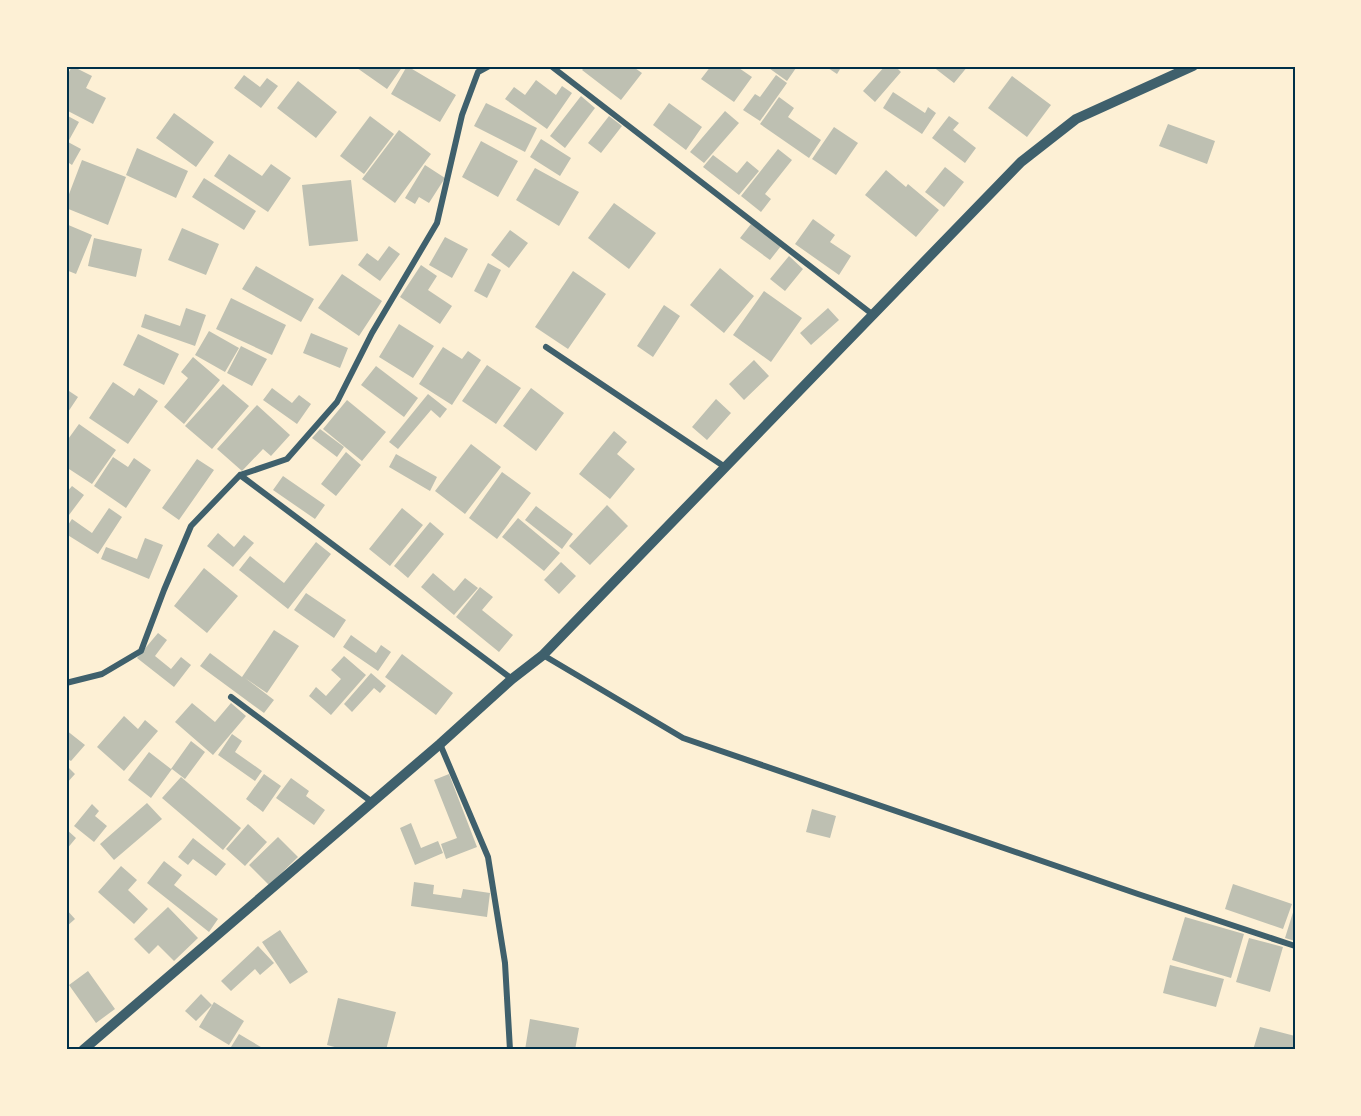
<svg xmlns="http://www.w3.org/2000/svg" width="1361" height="1116" font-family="'Work Sans',sans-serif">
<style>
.building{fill:#bec0b2}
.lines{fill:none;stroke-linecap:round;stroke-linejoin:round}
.minor{stroke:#3f606c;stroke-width:6}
.tertiary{stroke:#3f606c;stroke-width:10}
.neatline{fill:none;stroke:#003049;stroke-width:2}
</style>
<rect width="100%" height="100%" fill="#fdf0d5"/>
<path class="building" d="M72,66L92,76L86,88L106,98L93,124L66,110V78Z
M358,66H403L387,89L357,68Z
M407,66L456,95L440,122L391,94Z
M586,66H632L642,73L621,100L582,70Z
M711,66H736L752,77L734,102L701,79Z
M766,66H793L796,68L787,81Z
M825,66H842L837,74Z
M885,66H895L901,72L875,102L863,91Z
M932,66H968L954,83Z
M244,75L260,87L267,78L278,86L261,108L234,88Z
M776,75L787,83L760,121L743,110L755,94L760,97Z
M1012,76L1051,105L1027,137L988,108Z
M536,80L556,95L562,86L572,93L547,129L505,99L514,87L525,95Z
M298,81L337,112L316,138L277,108Z
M893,92L925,113L928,107L936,113L922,134L883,108Z
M581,96L595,108L565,148L550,136Z
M779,97L794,108L788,117L821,140L809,158L760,124Z
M486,103L537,128L525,152L474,126Z
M669,103L702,127L686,150L653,125Z
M725,111L739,123L704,163L690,152Z
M174,113L214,142L196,167L156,138Z
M66,115L79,122L68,142L81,149L72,165L66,161Z
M370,116L394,134L364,174L340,156Z
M609,116L622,126L601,153L588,143Z
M949,116L959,123L953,130L976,148L965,163L932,138Z
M1168,124L1215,141L1207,164L1159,146Z
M834,127L858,143L836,175L812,159Z
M399,130L431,154L395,203L362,179Z
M541,139L571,158L560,176L530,157Z
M481,141L518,161L498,197L462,177Z
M137,148L188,171L176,198L126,175Z
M778,149L792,160L765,194L771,199L761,212L741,196Z
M229,154L262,176L271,164L291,178L268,212L214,176Z
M713,155L737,173L747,161L759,171L739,195L703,167Z
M82,160L126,177L108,225L66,208V202Z
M425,165L445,178L429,203L419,197L415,204L405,198Z
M945,167L964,182L944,207L925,192Z
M535,168L579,192L559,226L516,200Z
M886,170L906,187L908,184L939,210L916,237L865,195Z
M204,178L256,211L244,230L192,197Z
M351,180L358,241L309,246L302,185Z
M614,203L656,233L629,269L588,238Z
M813,219L835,235L830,242L851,256L839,275L795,244Z
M66,224L92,235L76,274L66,270Z
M751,224L781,246L770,260L740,238Z
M182,228L219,244L206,275L168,260Z
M510,230L528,243L509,268L491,255Z
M445,237L468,249L452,278L429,265Z
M94,238L142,249L136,277L88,266Z
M389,246L400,254L380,281L358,265L367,253L378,261Z
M789,256L803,269L785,291L770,279Z
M488,263L501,270L487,298L474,291Z
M421,265L437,276L428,290L452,306L440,324L400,297Z
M256,266L314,299L301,322L242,289Z
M720,268L754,296L724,333L690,305Z
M573,271L606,294L568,349L535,327Z
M342,274L382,301L359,336L318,308Z
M764,291L802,318L771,362L733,335Z
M231,298L286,325L272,355L216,329Z
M664,305L680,316L653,357L637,346Z
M186,308L206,315L195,346L141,327L145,314L180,326Z
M828,308L839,320L811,345L800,333Z
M399,324L434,346L413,378L379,357Z
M209,331L239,348L225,372L195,355Z
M311,333L348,348L340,368L303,353Z
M138,334L179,354L164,385L123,365Z
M241,346L267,359L252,386L227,373Z
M443,347L462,359L468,351L481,360L452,405L419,384Z
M193,357L220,380L184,424L164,407L188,378L181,372Z
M754,360L769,376L744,400L729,384Z
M487,365L521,388L496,424L462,401Z
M376,366L418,398L404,417L361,385Z
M113,382L134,396L139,388L158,401L128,444L89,418Z
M223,384L249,406L212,449L185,426Z
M272,388L292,403L299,395L311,404L297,424L263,400Z
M531,388L564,413L536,451L503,426Z
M66,389L78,397L66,415Z
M428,394L447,409L440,418L431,410L398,449L389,442Z
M716,399L731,413L707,440L692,427Z
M347,400L386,432L362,461L323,429Z
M257,405L290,435L271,456L263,449L242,471L217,449Z
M79,424L116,450L92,484L66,467V442Z
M320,429L344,447L337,457L312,438Z
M614,431L627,442L617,454L635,469L610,499L579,474Z
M471,444L501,467L465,514L435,491Z
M346,452L361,465L336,496L321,484Z
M396,454L437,477L430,491L389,467Z
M113,457L128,467L134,458L151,470L126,508L94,486Z
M197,459L214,470L179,520L162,508Z
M502,472L531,493L497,539L469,518Z
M283,476L325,505L315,519L273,490Z
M72,486L84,495L66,519V493Z
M607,505L628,526L590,565L569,546Z
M536,506L573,534L562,549L525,520Z
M109,508L122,517L98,554L66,534V528L72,519L92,533Z
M402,508L423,525L390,566L369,549Z
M518,518L560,553L544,571L502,537Z
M430,522L444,534L408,578L394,566Z
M218,533L234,547L244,535L254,543L233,567L207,546Z
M145,538L163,545L149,579L101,559L106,547L137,559Z
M316,542L331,554L288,609L239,570L250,556L284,583Z
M561,562L576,576L559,594L544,580Z
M204,568L238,596L207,633L174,606Z
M433,573L454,591L465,578L478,588L454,615L421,587Z
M480,587L493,597L482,610L513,635L499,652L456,617Z
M306,593L346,620L334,638L294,610Z
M274,630L299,646L267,693L245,678L274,700L264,713L200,666L210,653L242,677Z
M158,633L167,640L155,656L171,669L181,657L191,665L174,687L137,658Z
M351,635L376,653L381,645L391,652L378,671L343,647Z
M402,654L453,693L436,715L385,677Z
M344,656L366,675L331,715L309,696L316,687L326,696L341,679L331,670Z
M371,673L386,686L380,693L374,688L352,712L344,704Z
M192,703L215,722L231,703L246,716L213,755L175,722Z
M124,716L138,729L145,720L158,731L124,771L97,747Z
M66,730L85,745L71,761L66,758Z
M232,734L242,741L235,752L262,771L255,781L218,755Z
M191,741L205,752L185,779L172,769L151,798L128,780L149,752L171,769Z
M66,765L75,774L66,784Z
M264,774L281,786L263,812L246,799Z
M449,774L477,847L446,859L441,844L457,838L434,780Z
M181,777L241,828L223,850L162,798Z
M291,778L309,791L306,796L325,810L314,825L276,798Z
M147,803L162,819L114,860L100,844Z
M92,804L99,811L95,816L107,826L94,842L74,826Z
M812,809L836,816L830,838L806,832Z
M411,823L421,848L438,841L443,853L415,865L400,828Z
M248,824L267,842L245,866L226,849Z
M66,829L76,838L66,850Z
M278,837L298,857L269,885L249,865Z
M193,838L226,864L216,876L193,859L188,865L178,857Z
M164,861L182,875L174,885L218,919L209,932L147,883Z
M121,866L137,880L128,890L148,909L134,924L98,892Z
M414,882L434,885L433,894L461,898L463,889L490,893L487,917L411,906Z
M1233,884L1292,904L1283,929L1225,909Z
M1295,906V941L1285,938Z
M168,907L198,938L174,961L158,945L149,954L134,939Z
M66,909L75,919L66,927Z
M1185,917L1244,934L1231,978L1172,960Z
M280,930L308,972L290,984L262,942Z
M1249,938L1283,947L1270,992L1236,982Z
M258,946L274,963L260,975L255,969L231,991L221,981Z
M1170,965L1224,979L1216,1007L1163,993Z
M88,971L115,1009L96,1023L69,985Z
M201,994L212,1005L196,1021L185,1011Z
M338,998L396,1012L386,1050H346L327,1045Z
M214,1002L244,1021L229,1045L199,1027Z
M530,1019L579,1028L575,1050H525Z
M1260,1027L1295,1036V1050H1253Z
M239,1034L266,1050H235L231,1047Z"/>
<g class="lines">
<path class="minor" d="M551,66L872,314
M546,347L725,467
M240,475L512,679
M543,655L683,738L1138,894L1295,946
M66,683L102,674L141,651L164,590L191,526L240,475L287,459L337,402L372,333L437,223L462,115L478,72L489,66
M231,697L372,802
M440,744L488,857L505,963L510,1050"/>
<path class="tertiary" d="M83,1050L440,744L512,679L543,655L1021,162L1076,119L1193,66"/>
</g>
<rect width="1361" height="1116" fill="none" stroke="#fdf0d5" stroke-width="135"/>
<rect x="68" y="68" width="1226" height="980" class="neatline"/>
</svg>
